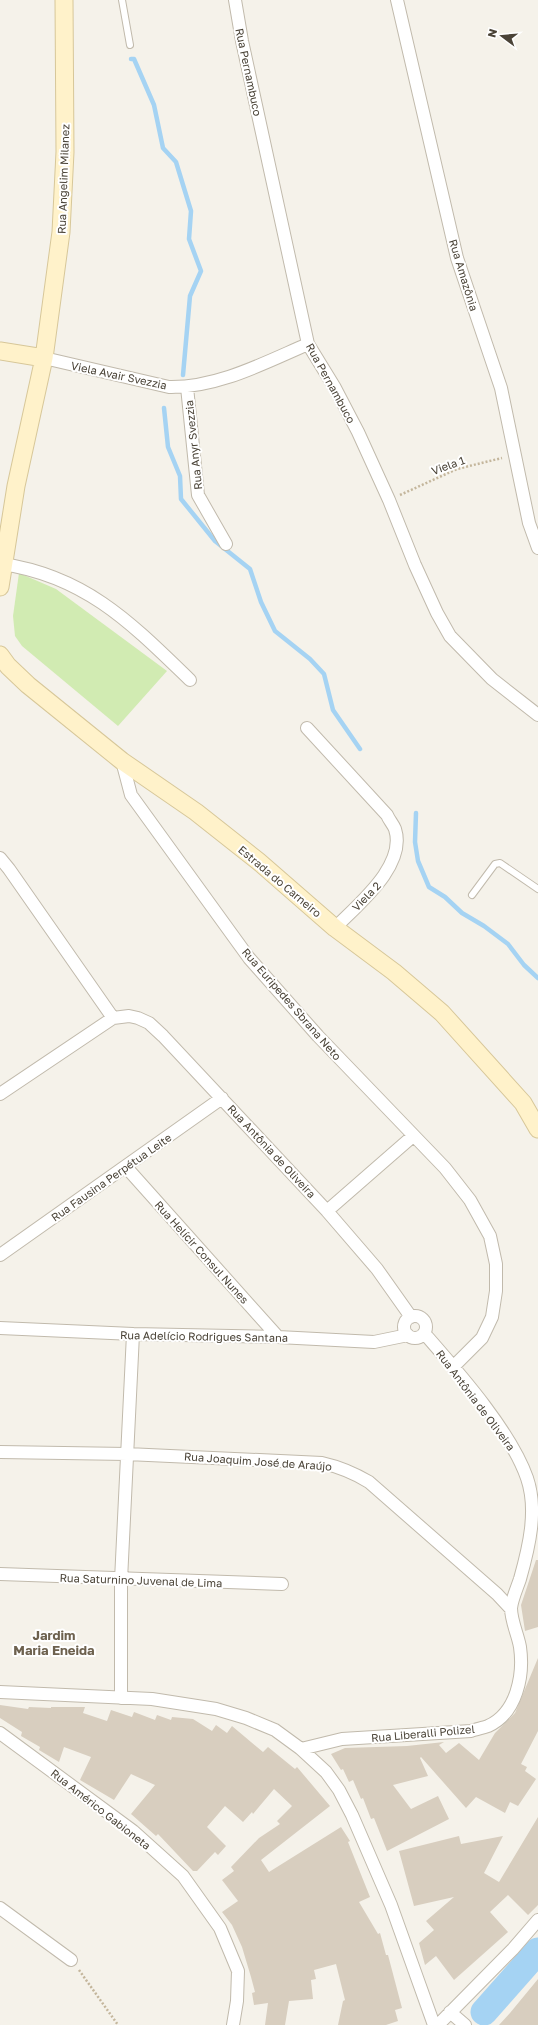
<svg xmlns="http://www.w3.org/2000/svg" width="538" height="2025" font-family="'Golos Text',sans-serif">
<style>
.green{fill:#d1ebb2}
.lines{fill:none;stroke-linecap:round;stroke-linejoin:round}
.stream{stroke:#a5d3f3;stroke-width:4.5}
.river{stroke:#a5d3f3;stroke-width:27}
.building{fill:#d8cebf}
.lane-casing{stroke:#c1baac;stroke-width:8}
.street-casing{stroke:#c1baac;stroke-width:14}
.secondary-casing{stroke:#d7c799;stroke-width:19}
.path{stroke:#c4b69c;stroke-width:2.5;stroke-dasharray:2 2;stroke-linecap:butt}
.lane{stroke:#fff;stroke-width:6}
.street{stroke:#fff;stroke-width:12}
.secondary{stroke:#fff2ca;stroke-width:17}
.labels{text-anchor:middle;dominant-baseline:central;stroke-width:4;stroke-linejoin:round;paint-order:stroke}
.street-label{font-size:11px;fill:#4a4337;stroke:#fff}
.quarter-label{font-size:13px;font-weight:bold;fill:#6d614e;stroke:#fff}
</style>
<rect width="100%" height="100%" fill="#f5f2ea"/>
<path class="green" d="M19,573L56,589L167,671L118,726L22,646L15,636L13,616Z"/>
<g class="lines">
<path class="stream" d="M131,59H134L154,105L163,148L176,162L191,211L189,239L201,271L190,296L183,375
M164,408L168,447L180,476L181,499L215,541L250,569L261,602L275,631L310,659L324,674L333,710L360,749
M416,813L415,842L418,861L429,887L445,897L462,913L484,926L508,944L524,965L538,978"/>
<path class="river" d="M484,2012L538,1951"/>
</g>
<path class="building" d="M536,1560H538V1627L525,1631L521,1605Z
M538,1658V1731L521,1764L527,1767L525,1771L536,1779L518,1806L510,1802L505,1813L476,1797L466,1808L421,1757L420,1758L428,1776L393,1785L411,1809L438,1796L449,1819L387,1851L374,1818L371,1819L363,1798L361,1799L353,1780L349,1782L343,1769L341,1770L331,1754L345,1748L407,1746L444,1742L439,1745L446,1753L459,1743L479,1760L495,1733L515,1713Z
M0,1705L28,1709L29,1707L51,1708V1707H85L83,1713L107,1721L111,1710L132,1717L134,1712L155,1720L157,1715L171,1720L172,1717L193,1719L212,1731L216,1725L227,1733L232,1726L263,1752L268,1747L295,1769L297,1767L330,1806L261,1860L269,1872L341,1827L350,1841L348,1842L370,1897L359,1902L378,1934L380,1933L386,1955H388L402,2008L395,2010L398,2021L386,2025H338L343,2001L345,2000L336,1964L314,1970L316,1979L311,1980L313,1999L289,2001L285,2025H265L268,2003L254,2005L252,1993L255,1992L251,1977L242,1947L232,1925L222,1912L238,1901L222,1880L234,1871L231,1867L259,1838L280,1824L277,1821L292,1806L274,1789L253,1814L252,1812L243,1822L225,1806L207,1827L226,1846L218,1855L215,1852L197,1871H193L158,1834L156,1836L131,1814L155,1785L131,1774L114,1800L80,1780L91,1757L64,1747L59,1762L39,1750L40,1747L21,1736L22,1732L0,1718Z
M538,1817V1905L528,1915L508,1895L490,1912L508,1932L454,1980L436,1956L425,1965L419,1943L434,1930L426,1921L454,1897L414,1906L399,1851L459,1836L461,1844L503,1836L484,1873L499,1882Z
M538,1979V2025H499L510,2013Z"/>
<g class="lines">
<g class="lane-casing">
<path id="lane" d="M122,0L130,45
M472,895L495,864L500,863L538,889"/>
</g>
<g class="street-casing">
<path id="street" d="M235,0L242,41L308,344L335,388L358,432L389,500L415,565L437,613L450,636L492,679L538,715
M397,0L457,258L501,388L529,523L538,548
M44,358L169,387C217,388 264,363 308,344
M187,387L198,495L226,544
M3,564C87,577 132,624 190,680
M307,728L387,815C389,820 393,824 395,829C407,866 357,905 335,928
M122,761L131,795L249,958L318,1036L445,1168L470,1200L490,1236L496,1264V1291L492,1317L482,1338L453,1367
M0,858L9,869L113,1018
M0,1094L113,1018L129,1016L138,1018L149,1023L163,1036L327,1211L377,1269L411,1317
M126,1167L278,1337
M327,1211L413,1136
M0,1255L222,1098
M404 1327a11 11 0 1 1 22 0a11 11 0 1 1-22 0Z
M0,1328L133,1334L278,1337L374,1342L408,1335
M0,1452L127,1454L322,1463C340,1467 354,1473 369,1482L497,1594L511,1609
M0,1574L282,1584
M0,1692L152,1699L216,1709L246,1718L275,1730L301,1749L326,1772L339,1790L352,1815L391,1905L434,2025
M121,1698V1580L133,1334
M0,1733L133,1831L183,1876L220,1928L238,1971L237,2001L233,2025
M301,1749L342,1739L471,1731C476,1729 483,1728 488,1726C517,1713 524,1675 520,1647C518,1635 511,1621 511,1608C512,1599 517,1588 520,1579C529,1547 538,1510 527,1478C510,1430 458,1372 424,1333
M0,1908L71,1960
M450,2012L465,2025
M438,2025L513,1949L538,1920"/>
</g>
<g class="secondary-casing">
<path id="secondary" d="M0,351L44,358
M0,587L16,486L44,358L61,232L65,152L64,0
M0,655L8,666L28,685L122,761L196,812L258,861L335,928L394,972L442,1013L523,1103L538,1129"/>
</g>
<path class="path" d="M400,495L457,469L502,458
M79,1970L118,2025"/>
<use href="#lane" class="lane"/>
<use href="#street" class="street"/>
<use href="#secondary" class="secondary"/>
</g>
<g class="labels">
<g class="street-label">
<text transform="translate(249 72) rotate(78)">Rua Pernambuco</text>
<text transform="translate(63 179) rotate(-88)">Rua Angelim Milanez</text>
<text transform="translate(464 275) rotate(73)">Rua Amazônia</text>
<text transform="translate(119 375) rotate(12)">Viela Avair Svezzia</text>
<text transform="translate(331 383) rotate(61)">Rua Pernambuco</text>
<text transform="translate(193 445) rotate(-96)">Rua Anyr Svezzia</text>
<text transform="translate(448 465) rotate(-20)">Viela 1</text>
<text transform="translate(280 881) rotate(40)">Estrada do Carneiro</text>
<text transform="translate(366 896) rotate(-46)">Viela 2</text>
<text transform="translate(292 1004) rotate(49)">Rua Euripedes Sbrana Neto</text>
<text transform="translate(272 1151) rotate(47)">Rua Antônia de Oliveira</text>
<text transform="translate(111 1177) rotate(-35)">Rua Fausina Perpétua Leite</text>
<text transform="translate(202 1252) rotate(48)">Rua Helícir Consul Nunes</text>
<text transform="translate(204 1336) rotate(1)">Rua Adelício Rodrigues Santana</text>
<text transform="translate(476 1400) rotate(53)">Rua Antônia de Oliveira</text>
<text transform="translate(258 1461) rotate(4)">Rua Joaquim José de Araújo</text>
<text transform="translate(141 1580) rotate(2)">Rua Saturnino Juvenal de Lima</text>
<text transform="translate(423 1733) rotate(-5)">Rua Liberalli Polizel</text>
<text transform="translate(101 1809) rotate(38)">Rua Américo Gabioneta</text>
</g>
<g class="quarter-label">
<text x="54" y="1635">Jardim<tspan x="54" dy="15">Maria Eneida</tspan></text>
</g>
</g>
<g transform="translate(502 36) rotate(286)" stroke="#ffffff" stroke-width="3" paint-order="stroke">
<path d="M0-3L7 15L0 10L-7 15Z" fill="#4a4337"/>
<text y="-6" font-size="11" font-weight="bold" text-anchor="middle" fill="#4a4337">N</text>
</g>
</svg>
